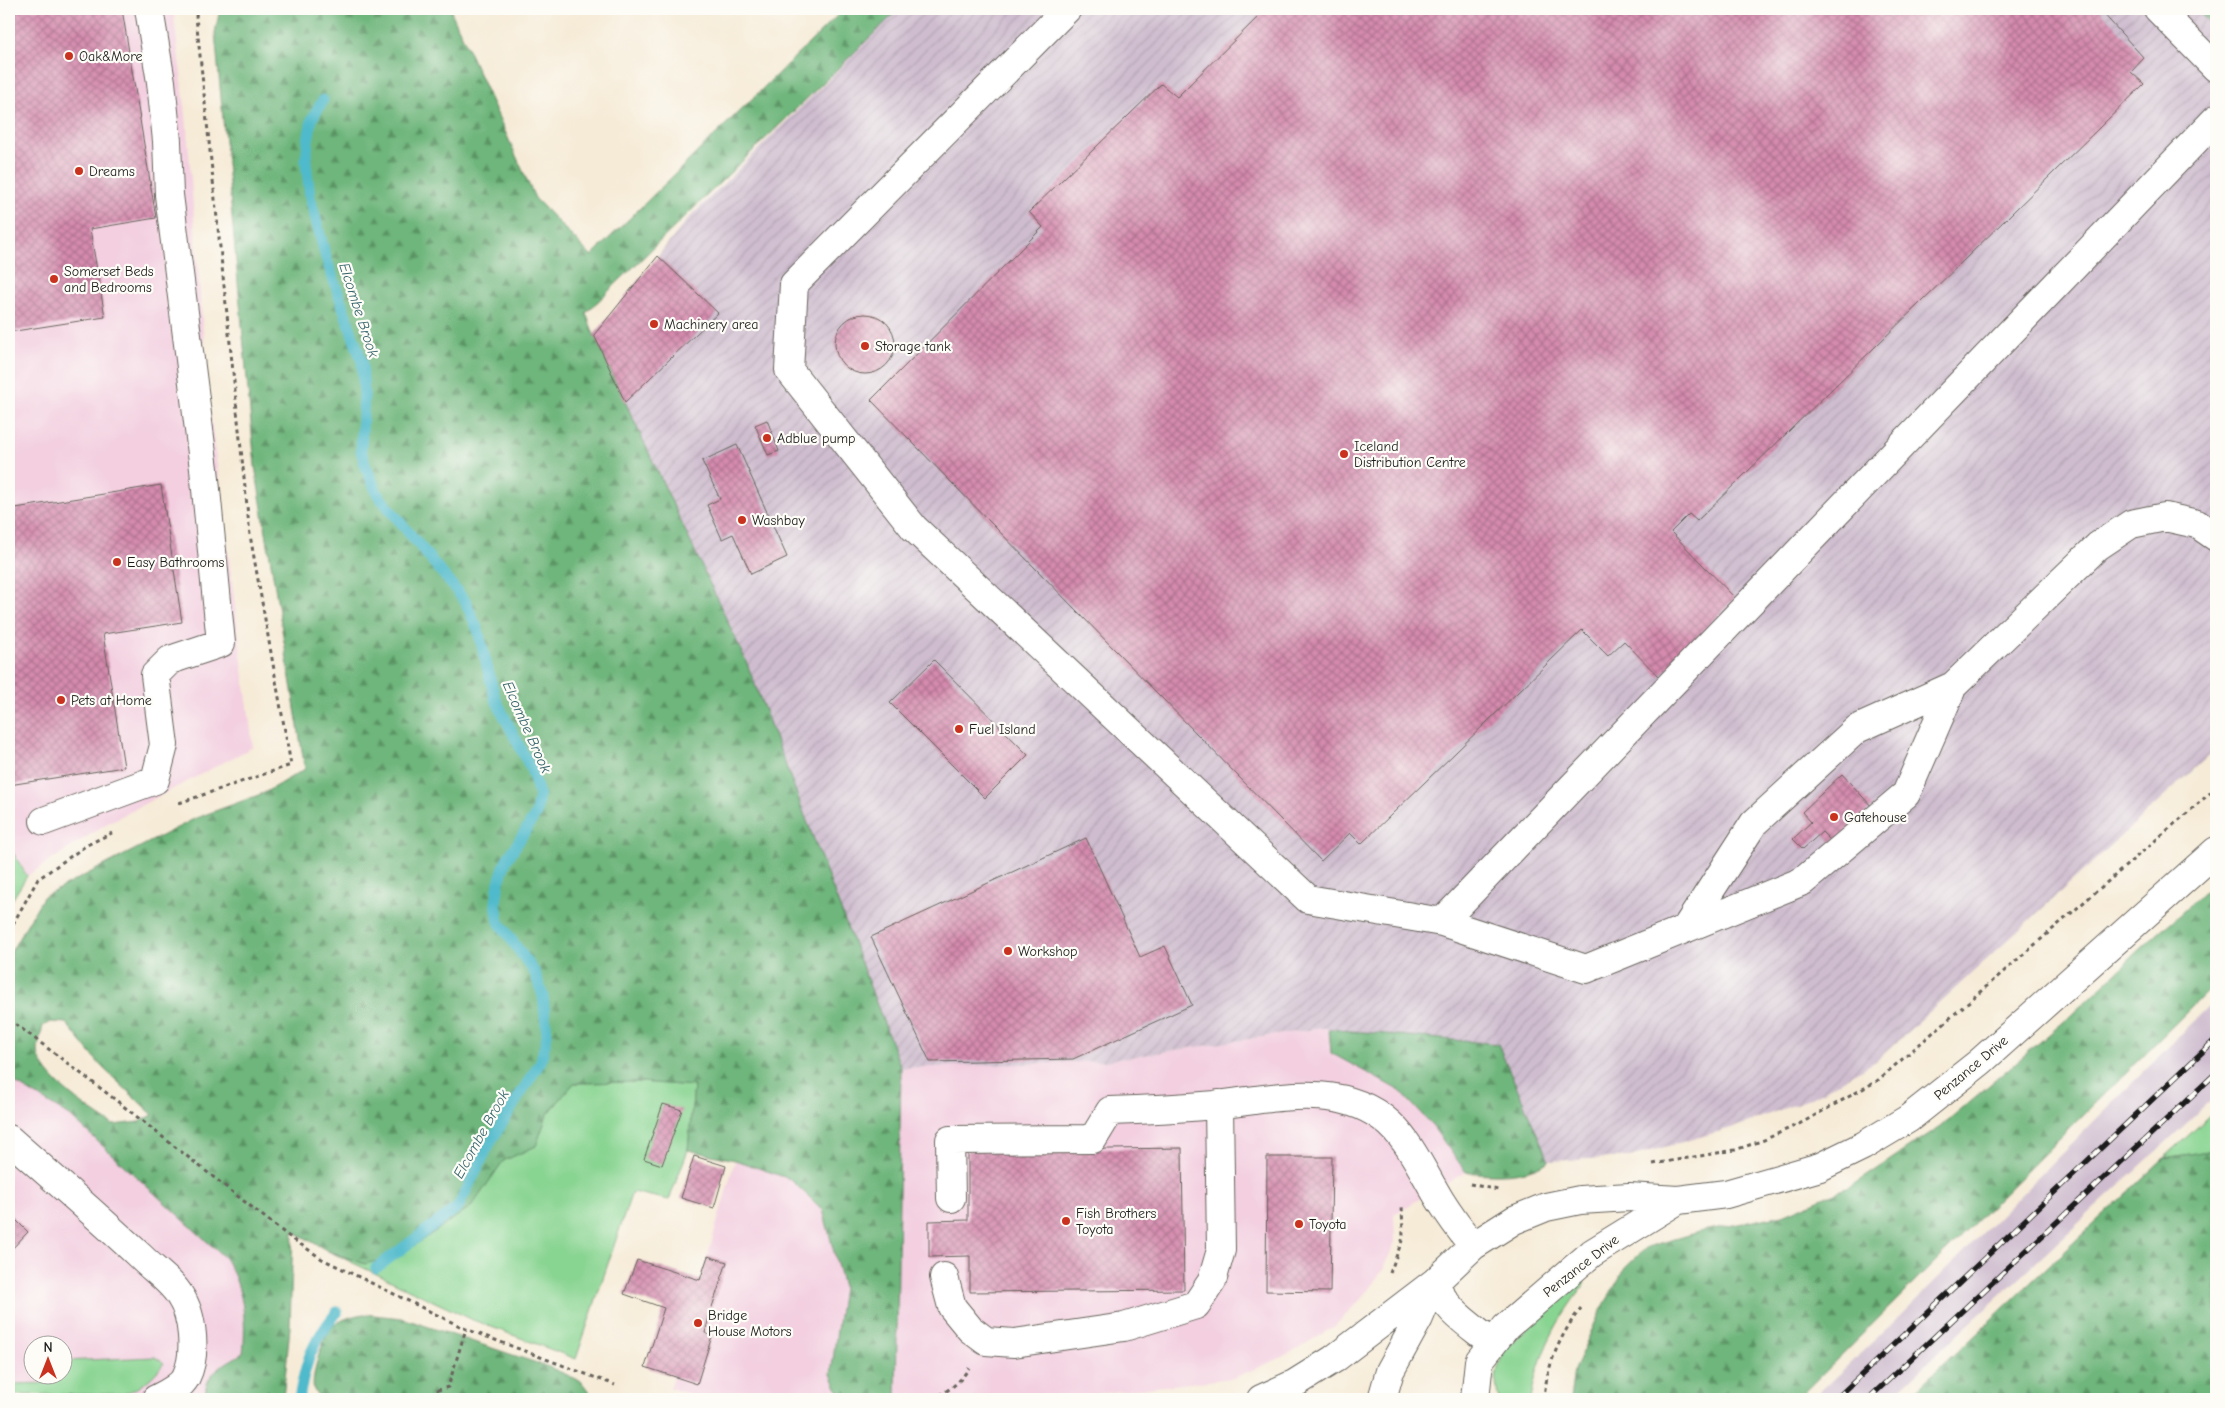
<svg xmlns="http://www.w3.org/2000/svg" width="2225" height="1408" font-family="'Comic Neue',sans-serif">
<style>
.built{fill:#f3cfe0;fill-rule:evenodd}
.industrial{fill:url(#industrial-furrows)}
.railway{fill:#cfbdcf}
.green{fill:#88d491;stroke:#527856}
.forest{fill:url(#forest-firs);stroke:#45694c;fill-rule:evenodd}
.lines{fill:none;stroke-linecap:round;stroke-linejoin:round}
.stream{stroke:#4fbacb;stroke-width:11}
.building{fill:url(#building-cross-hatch)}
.minor-casing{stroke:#68645d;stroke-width:30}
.path{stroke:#68645d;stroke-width:3;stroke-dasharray:4 4;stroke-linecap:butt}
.minor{stroke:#fff;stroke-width:28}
.rail-casing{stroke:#1c1c1c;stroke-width:5.5}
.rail{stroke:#fdfcf7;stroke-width:4;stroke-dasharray:11;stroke-linecap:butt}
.poi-dot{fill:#c8321e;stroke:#fdfcf7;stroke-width:2}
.labels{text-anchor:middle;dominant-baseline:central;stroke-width:4.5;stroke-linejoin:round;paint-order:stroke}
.poi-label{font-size:14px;fill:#1c1c1c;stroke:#fdfcf7;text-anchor:start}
.street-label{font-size:14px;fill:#1c1c1c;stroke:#fdfcf7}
.water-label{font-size:15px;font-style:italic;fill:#33636b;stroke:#fdfcf7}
</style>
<defs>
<pattern id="industrial-furrows" width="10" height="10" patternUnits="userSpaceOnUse" patternTransform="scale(1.25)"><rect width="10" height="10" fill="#cfbdcf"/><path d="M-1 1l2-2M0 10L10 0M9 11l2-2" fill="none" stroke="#b1a2b1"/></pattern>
<pattern id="forest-firs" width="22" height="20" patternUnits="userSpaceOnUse" patternTransform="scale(1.25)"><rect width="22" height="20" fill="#6eb67b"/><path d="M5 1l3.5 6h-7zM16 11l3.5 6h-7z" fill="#5a9364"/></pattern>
<pattern id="building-cross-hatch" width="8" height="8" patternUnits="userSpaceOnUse" patternTransform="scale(1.25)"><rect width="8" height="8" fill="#d58bae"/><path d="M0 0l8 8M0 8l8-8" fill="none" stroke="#ac718d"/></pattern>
</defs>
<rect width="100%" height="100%" fill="#fdfcf7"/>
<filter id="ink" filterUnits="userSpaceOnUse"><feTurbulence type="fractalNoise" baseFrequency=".02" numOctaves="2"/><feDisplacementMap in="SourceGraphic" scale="10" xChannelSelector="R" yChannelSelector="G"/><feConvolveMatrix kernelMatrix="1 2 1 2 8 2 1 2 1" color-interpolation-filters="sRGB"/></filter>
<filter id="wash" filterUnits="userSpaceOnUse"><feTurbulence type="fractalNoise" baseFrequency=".0096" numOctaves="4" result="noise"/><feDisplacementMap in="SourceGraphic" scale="20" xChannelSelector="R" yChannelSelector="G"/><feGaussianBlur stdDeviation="1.12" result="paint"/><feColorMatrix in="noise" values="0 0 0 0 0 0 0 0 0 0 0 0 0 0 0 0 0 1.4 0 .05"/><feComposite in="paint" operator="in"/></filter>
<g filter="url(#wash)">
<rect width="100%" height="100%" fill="#f6ebd7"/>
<path class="built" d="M9,9H173L186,115L208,395L253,747L106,824L27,876L9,846Z
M1321,1028L1329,1029L1331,1053L1400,1091L1430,1123L1466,1172L1394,1214L1395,1242L1384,1268L1363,1297L1335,1326L1283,1357L1233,1378L1053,1399H896L901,1068L1105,1061Z
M9,1079L70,1116L225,1257L235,1274L241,1294L245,1336L240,1373L228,1396L9,1395ZM32,1346H62V1376H32Z
M735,1160L790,1179L823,1210L843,1287L831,1374L842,1399H705L670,1388Z"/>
<path class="industrial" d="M899,9H2196L2216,30V749L1876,1061L1809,1099L1738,1126L1630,1157L1549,1161L1498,1044L1321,1028L1105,1061L901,1068L746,661L594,335L687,220Z"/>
<path class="railway" d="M2216,999V1096L1888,1399H1812L1897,1319Z"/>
<path class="green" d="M9,846L27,876L9,905Z
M640,1082L694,1086L688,1150L669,1200L632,1192L576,1359L473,1320L328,1251L365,1264L472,1206L503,1161L536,1146L547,1115L574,1083Z
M2216,1110V1150L2164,1158Z
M1582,1278L1586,1283C1557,1318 1538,1355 1531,1399H1499C1493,1380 1497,1363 1508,1346Z
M155,1357L164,1363C153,1378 142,1387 124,1394L9,1395V1384L53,1383L52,1376H62L63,1361Z"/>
<path class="forest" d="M220,9H450L535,198L591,256L844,9H899L586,313L594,335L746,661L901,1068L896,1399H842L831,1374L843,1287L823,1210L790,1179L735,1160L688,1150L694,1086L640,1082L574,1083L547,1115L536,1146L503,1161L472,1206L401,1255L365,1264L328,1251L293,1231L290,1327L283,1399H206C202,1373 225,1364 243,1353C247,1318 243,1287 225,1258L70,1116L9,1079V955L43,897L196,818L264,793L305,769L255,466L215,33ZM50,1022L66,1023L101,1066L153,1115L139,1122L113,1125C90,1110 49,1083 39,1057C36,1049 41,1034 43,1026Z
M2196,9H2216V30Z
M2216,882V983L1797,1399H1570L1574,1370L1599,1314L1625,1268L1647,1247L1703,1231L1783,1215L1851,1186L1941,1126L2067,1019L2144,946Z
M1329,1029L1498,1044L1549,1161C1523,1177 1495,1175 1466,1172L1430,1123L1400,1091L1331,1053Z
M2216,1150V1399H1906L2164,1158Z
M364,1314L402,1318L549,1367L581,1381L590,1393L588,1399H321C319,1397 316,1393 314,1390C310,1377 323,1337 332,1327C339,1320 354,1315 364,1314Z"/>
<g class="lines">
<path class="stream" d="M323,100L312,119L308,140L306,162L310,197L326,258L362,362L364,395L361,451L366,467L378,495L465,601L478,630L495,698L531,769L539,794L536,814L506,861L499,882L496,903L499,922L535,973L543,996L547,1035L541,1061L491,1141L458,1207L376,1268
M299,1399C306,1360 311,1344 337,1312"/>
</g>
<g id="blocks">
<path class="building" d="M9,9H122L156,218L90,229L105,317L9,332Z
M1266,9H2099L2144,58L2131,72L2144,84L1697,521L1689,514L1671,532L1735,598L1659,677L1624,641L1608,656L1582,630L1361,844L1350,833L1321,861L871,400L1043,227L1029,212L1161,84L1177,97Z
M658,256L718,313L625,402L594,335Z
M835 344a30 30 0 1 1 60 0a30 30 0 1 1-60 0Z
M767,420L779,451L768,455L755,425Z
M737,445L787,557L751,574L733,534L722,539L707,505L720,499L702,461Z
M161,485L182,622L103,634L124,767L9,785V509Z
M934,660L1028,755L985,798L890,703Z
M1842,774L1872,807L1833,843L1822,832L1803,849L1793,839L1811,822L1802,812Z
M1086,838L1140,957L1165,946L1192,1005L1073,1059L930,1062L871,937Z
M663,1104L682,1110L662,1165L644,1159Z
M1182,1148L1184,1290L970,1292V1256L929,1257V1221L968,1220V1151Z
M694,1156L726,1166L714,1208L681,1198Z
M1267,1157H1332L1330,1292L1266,1291Z
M9,1213L28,1232L9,1252Z
M708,1256L727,1262L710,1313L705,1333L712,1336L697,1384L645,1367L664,1308L624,1294L637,1260L700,1280Z"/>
</g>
</g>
<g filter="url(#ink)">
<use href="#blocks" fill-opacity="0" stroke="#68645d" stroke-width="1"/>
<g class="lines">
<g class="minor-casing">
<path id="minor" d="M1067,9L794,284L789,370L914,528L1308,899L1442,922L1586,969L1803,881L1906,794L1953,686
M2158,9L2216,68
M44,821L155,780L164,745L155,675L170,660L221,643L204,469L169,195L167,141L161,82L149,9
M1442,922L2216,119
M1686,928L1754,823L1857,729L1953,686L2098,546L2131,524L2165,517L2197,524L2216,537
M9,1139C53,1178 99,1217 142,1258C154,1270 172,1282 180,1296C193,1315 197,1355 186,1377C180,1388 166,1394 156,1399
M951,1198L950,1140L1093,1139L1110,1111C1145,1110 1180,1108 1216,1105C1273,1099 1342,1080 1390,1124C1412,1145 1424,1174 1440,1200C1450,1216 1461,1231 1473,1246
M944,1277L952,1307L970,1329L986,1341L1014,1343L1124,1327L1196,1305L1212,1281L1221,1250L1219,1104
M1435,1282C1444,1310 1470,1325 1492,1343
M1261,1399L1294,1384L1334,1359L1435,1282L1473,1246L1514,1220L1546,1207L1580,1200L1629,1197L1678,1200L1726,1194L1820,1167L1863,1146L1908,1119L1980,1062L2216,851
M1382,1399L1390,1371L1419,1318L1433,1285
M1475,1399L1479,1361L1506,1327L1592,1253L1678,1200"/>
</g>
<path class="path" d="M179,803L291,765L250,535L196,17L197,9
M9,931L38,879L87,845L112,833
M9,1019L108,1094L287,1235L322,1259L466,1329L615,1385
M1653,1164L1735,1150L1764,1140L1803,1122L1877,1081L2216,788
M1470,1184L1498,1190
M1390,1273L1403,1238L1402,1204
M437,1399L438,1390L448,1387L466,1329
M932,1399C948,1391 959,1384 969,1368
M1544,1399C1546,1367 1561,1333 1581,1308"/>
<use href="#minor" class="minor"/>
<g class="rail-casing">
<path id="rail" d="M1836,1399L2216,1039
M1868,1399L2216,1073"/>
</g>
<use href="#rail" class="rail"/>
</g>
</g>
<g class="poi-dot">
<circle cx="69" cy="56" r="5"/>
<circle cx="79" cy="171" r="5"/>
<circle cx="54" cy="279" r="5"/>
<circle cx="654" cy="324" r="5"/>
<circle cx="865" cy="346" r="5"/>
<circle cx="767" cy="438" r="5"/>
<circle cx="1344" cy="454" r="5"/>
<circle cx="742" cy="520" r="5"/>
<circle cx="117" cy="562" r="5"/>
<circle cx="61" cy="700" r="5"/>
<circle cx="959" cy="729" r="5"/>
<circle cx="1834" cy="817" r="5"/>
<circle cx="1008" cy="951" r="5"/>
<circle cx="1066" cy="1221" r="5"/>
<circle cx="1299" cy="1224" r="5"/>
<circle cx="698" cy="1323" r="5"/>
</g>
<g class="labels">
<g class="poi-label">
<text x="79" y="56">Oak&amp;More</text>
<text x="89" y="171">Dreams</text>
<text x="64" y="271">Somerset Beds<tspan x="64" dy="16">and Bedrooms</tspan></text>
<text x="664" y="324">Machinery area</text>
<text x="875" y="346">Storage tank</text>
<text x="777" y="438">Adblue pump</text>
<text x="1354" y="446">Iceland<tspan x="1354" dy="16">Distribution Centre</tspan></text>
<text x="752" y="520">Washbay</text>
<text x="127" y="562">Easy Bathrooms</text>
<text x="71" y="700">Pets at Home</text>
<text x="969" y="729">Fuel Island</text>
<text x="1844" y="817">Gatehouse</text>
<text x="1018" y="951">Workshop</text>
<text x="1076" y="1213">Fish Brothers<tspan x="1076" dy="16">Toyota</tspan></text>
<text x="1309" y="1224">Toyota</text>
<text x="708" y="1315">Bridge<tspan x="708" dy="16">House Motors</tspan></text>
</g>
<g class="street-label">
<text transform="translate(1971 1068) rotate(-40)">Penzance Drive</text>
<text transform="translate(1581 1266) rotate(-38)">Penzance Drive</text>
</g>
<g class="water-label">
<text transform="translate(359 310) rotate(72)">Elcombe Brook</text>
<text transform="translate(527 727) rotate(66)">Elcombe Brook</text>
<text transform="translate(481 1134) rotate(-61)">Elcombe Brook</text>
</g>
</g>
<rect width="2225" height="1408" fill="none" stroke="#fdfcf7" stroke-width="30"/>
<g transform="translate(48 1360)"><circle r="24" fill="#fdfcf7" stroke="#a3a29f"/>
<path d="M0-4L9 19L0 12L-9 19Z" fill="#c8321e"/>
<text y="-8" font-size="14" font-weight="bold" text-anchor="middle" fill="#1c1c1c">N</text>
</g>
</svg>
